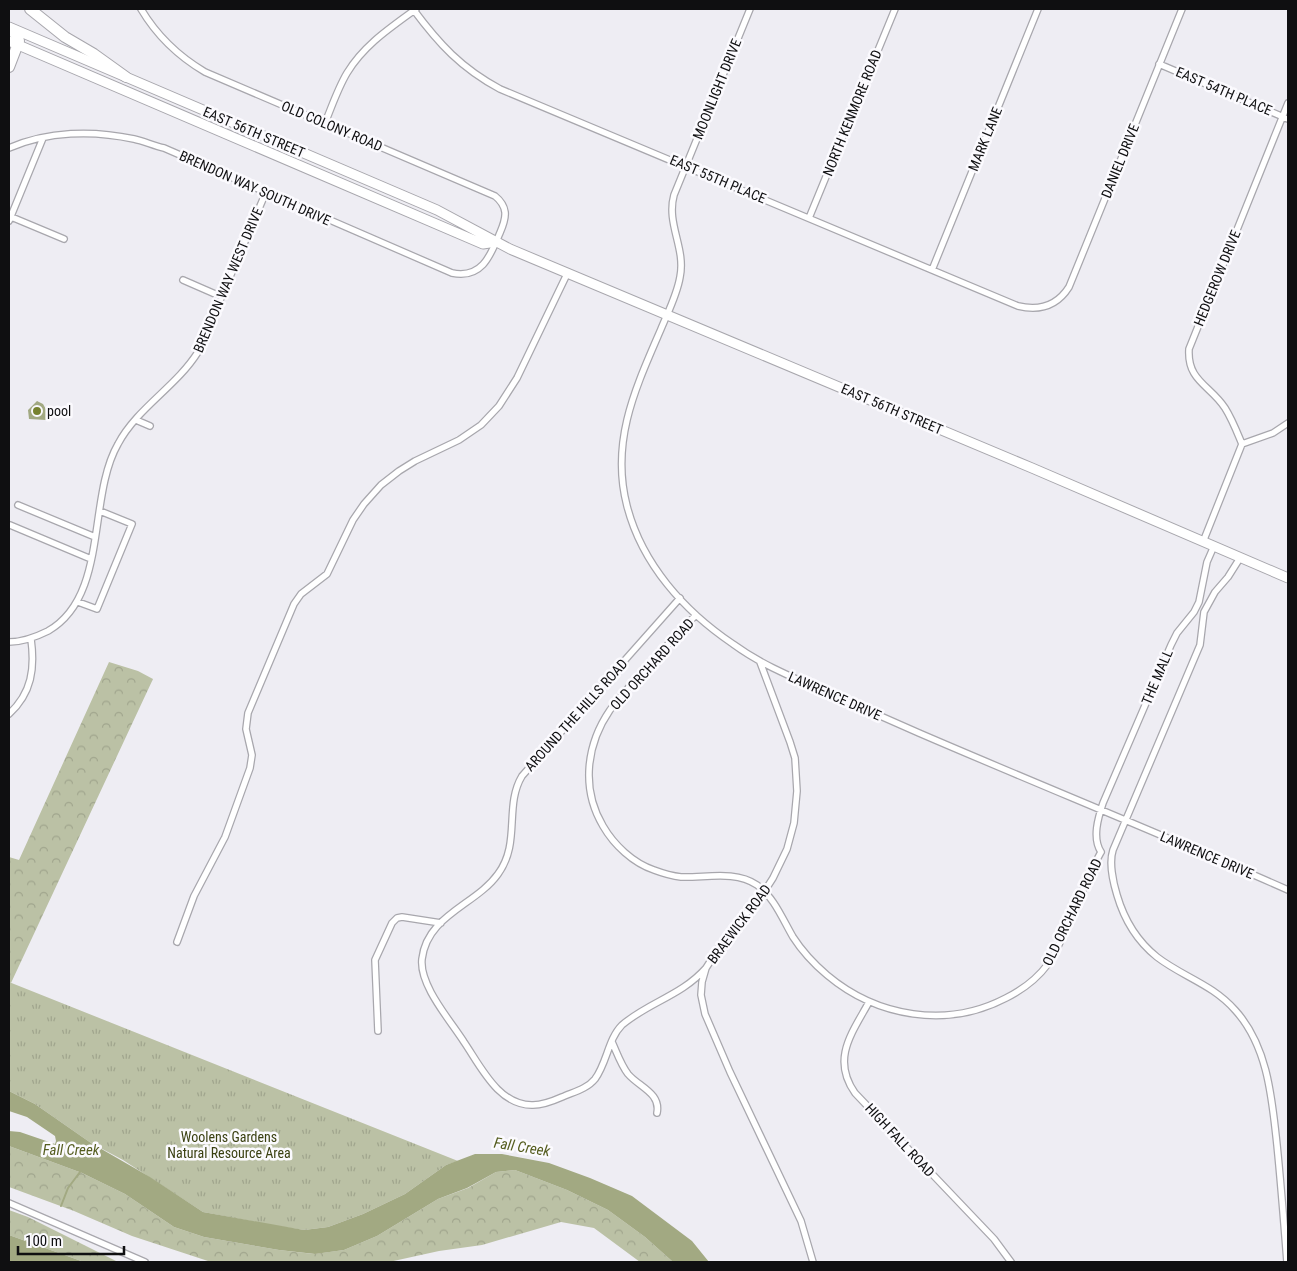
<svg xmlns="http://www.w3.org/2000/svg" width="1297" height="1271" font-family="'Roboto Condensed',sans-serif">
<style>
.forest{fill:url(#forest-crowns)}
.park{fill:url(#park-tufts)}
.water{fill:#a2a982}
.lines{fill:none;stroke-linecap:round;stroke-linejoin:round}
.stream{stroke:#a2a982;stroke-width:2}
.minor-casing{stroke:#a8a7ad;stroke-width:8}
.primary-casing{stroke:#a8a7ad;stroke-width:11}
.motorway-casing{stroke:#a8a7ad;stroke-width:12}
.minor{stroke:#fff;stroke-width:5.5}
.primary{stroke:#fff;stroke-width:9}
.motorway{stroke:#fff;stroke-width:10}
.poi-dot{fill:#77822f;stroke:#fbfafe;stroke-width:2}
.labels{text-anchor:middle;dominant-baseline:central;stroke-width:5;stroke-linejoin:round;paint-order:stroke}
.street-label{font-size:14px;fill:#0f0f11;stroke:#fbfafe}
.poi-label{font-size:14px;fill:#0f0f11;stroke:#fbfafe;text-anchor:start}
.park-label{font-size:14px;fill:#3a4011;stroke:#fbfafe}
.water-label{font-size:15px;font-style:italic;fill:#555d1f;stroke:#fbfafe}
</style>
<defs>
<pattern id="forest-crowns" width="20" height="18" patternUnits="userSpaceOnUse" patternTransform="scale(1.25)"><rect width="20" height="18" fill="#bbc1a5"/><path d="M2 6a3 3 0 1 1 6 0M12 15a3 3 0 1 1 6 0" fill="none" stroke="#a0a58d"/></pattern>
<pattern id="park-tufts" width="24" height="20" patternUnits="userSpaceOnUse" patternTransform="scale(1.25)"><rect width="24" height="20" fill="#bbc1a5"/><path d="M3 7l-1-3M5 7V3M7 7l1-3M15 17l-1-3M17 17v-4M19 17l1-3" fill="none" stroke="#a0a58d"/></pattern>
</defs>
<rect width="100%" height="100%" fill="#eeedf3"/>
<path class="forest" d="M109,662L138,671L153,679L11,983L9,982V857L19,860Z
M9,1146L82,1173L125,1194L174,1227L204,1237L279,1250L314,1254L344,1250L377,1236L438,1199L468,1188L496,1172L515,1170L567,1190L608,1210L645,1237L673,1262H640L594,1228L561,1222L482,1245L439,1251L389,1262H211L132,1236L74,1211L9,1187Z
M9,1210L28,1217L118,1262H84L9,1235Z"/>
<path class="park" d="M9,982L458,1161L446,1165L405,1194L363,1214L328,1227L304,1230L277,1226L203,1212L123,1160L91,1143L35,1104L9,1091Z"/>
<path class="water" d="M37,401L43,404L48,413L46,420L29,419L28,410Z
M9,1091L35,1104L91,1143L150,1177L203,1212L304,1230L328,1227L363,1214L405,1194L446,1165L475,1154H502L549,1163L590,1178L632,1196L692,1241L709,1262H673L645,1237L608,1210L567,1190L515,1170L496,1172L467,1188L438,1199L377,1236L344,1250L315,1254L279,1250L204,1237L174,1227L125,1194L82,1173L9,1146V1131L20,1132L55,1144L56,1141L55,1136L27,1117L9,1111Z
M9,1235L84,1262L9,1261Z"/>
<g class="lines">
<path class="stream" d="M61,1206L68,1188L80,1172"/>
<g class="minor-casing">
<path id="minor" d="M413,9C439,44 461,68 500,89L1018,306C1039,311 1057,306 1069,287L1182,9
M750,9L674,195C666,224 686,248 680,277C677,295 668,312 661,329C636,387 610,441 627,506C642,564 684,611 733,644C759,663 787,675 817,688C851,703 885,718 919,733C1042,786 1166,836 1288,890
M1159,64L1288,119
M325,123C332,106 338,88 347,73C364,45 390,28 416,9
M9,148C48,131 93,130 134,139C144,141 154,146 164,148L452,273C481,279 490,257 499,235C502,228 506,220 505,212C504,205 500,200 495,196L205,72C178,56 157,36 141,9
M9,216L64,239
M809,218L895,9
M9,221L43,138
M932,270L1038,9
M183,280L222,297
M136,420L150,426
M1242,444C1237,432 1232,419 1225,408C1210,385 1187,381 1189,349L1288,103
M1242,444L1273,433L1288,423
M18,505L95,537
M10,525L91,559
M1203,542L1242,444
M1240,558L1228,577L1215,592L1204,612L1200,645L1113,850C1109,862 1113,882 1117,895C1124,919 1137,941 1157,957C1183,977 1212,984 1235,1010C1268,1046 1272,1099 1277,1145C1281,1184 1284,1223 1287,1262
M680,598L522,776C504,806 521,843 498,874C476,905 427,915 422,959C419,985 450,1020 464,1042C481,1067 499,1106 533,1105C543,1105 553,1101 562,1097C573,1092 587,1089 595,1079C607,1063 608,1039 622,1025C649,1002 681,996 706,968
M78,602L97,609L132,524L100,511
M696,615C679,632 663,650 646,668C634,682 621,695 610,710C586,745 581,789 603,826C614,845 633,863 654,870C662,873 672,876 681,877C705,878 735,870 757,885C774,897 783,920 793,937C802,951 814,964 827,975C877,1017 947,1029 1006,998C1022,990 1037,979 1048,964C1056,953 1061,940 1067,927C1078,902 1088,876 1101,852
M9,642C23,642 36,637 48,631C109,596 87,498 118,444C137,408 176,387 198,352L266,192
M760,662L790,742L795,758L797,791L794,823L787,849L773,878L764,892L722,943L706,968L702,982L701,995L705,1014L730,1072L801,1221L813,1262
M9,714C32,693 35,668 31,639
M1101,852C1092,838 1098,818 1103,803L1171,645L1177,633L1194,612L1199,602L1207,562L1214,546
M177,942L194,896L225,837L250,768L252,755L246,729L248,713L294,604L301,594L327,574L353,520L364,504L381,485L399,471L415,461L459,440L481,425L499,406L517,378L568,272
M869,1002C852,1033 831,1059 855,1093L994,1239L1011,1262
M378,1031L375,960L392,923L397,918L402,917L441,923
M612,1042C617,1053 621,1065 628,1074C639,1087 661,1093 657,1113
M9,1203L145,1262"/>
</g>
<g class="primary-casing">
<path id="primary" d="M9,27L437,210L510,249L1032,468L1288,578
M9,41L483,244L496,242"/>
</g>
<g class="motorway-casing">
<path id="motorway" d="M30,9L65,37L94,54L126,77
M9,28L18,37L19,41L9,67"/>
</g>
<use href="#minor" class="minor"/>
<use href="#primary" class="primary"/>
<use href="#motorway" class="motorway"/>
</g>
<circle class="poi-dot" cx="37" cy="411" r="5"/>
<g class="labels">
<g class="street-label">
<text transform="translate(717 89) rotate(-68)">MOONLIGHT DRIVE</text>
<text transform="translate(1224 91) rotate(23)">EAST 54TH PLACE</text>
<text transform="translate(852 113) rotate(-68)">NORTH KENMORE ROAD</text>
<text transform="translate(332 126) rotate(23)">OLD COLONY ROAD</text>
<text transform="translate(254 132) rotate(23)">EAST 56TH STREET</text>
<text transform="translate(985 139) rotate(-68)">MARK LANE</text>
<text transform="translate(1120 161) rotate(-68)">DANIEL DRIVE</text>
<text transform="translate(718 179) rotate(23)">EAST 55TH PLACE</text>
<text transform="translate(255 188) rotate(24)">BRENDON WAY SOUTH DRIVE</text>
<text transform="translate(1217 278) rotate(-68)">HEDGEROW DRIVE</text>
<text transform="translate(228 280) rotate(-67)">BRENDON WAY WEST DRIVE</text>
<text transform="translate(892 409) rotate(23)">EAST 56TH STREET</text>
<text transform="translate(652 664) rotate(-48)">OLD ORCHARD ROAD</text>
<text transform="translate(1157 677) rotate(-67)">THE MALL</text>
<text transform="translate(835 696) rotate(24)">LAWRENCE DRIVE</text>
<text transform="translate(576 715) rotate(-48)">AROUND THE HILLS ROAD</text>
<text transform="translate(1207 855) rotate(23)">LAWRENCE DRIVE</text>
<text transform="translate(1072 912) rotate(-64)">OLD ORCHARD ROAD</text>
<text transform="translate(739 924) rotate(-53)">BRAEWICK ROAD</text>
<text transform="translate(900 1140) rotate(47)">HIGH FALL ROAD</text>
</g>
<g class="poi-label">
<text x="47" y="411">pool</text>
</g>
<g class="park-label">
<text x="229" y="1137">Woolens Gardens<tspan x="229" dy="16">Natural Resource Area</tspan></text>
</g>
<g class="water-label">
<text transform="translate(522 1147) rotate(9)">Fall Creek</text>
<text x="71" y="1150">Fall Creek</text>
</g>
</g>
<rect width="1297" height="1271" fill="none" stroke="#0f0f11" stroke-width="20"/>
<path d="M18 1246v8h106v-8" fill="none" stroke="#0f0f11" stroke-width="2.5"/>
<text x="25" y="1246" font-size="15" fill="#0f0f11" stroke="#fbfafe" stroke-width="4" paint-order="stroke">100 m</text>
</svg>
